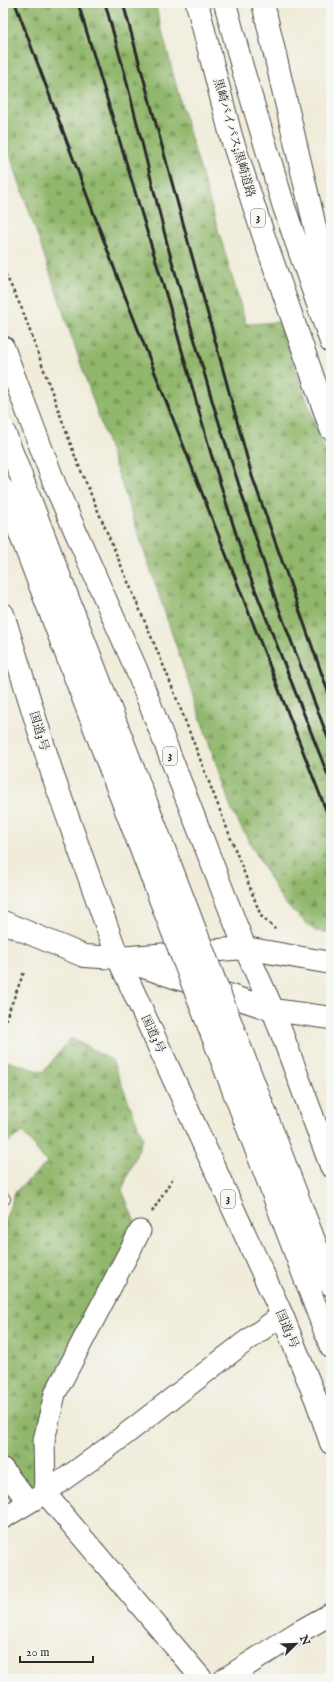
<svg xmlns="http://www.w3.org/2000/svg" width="334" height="1682" font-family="'IM FELL English','Noto Serif JP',serif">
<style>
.forest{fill:url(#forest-firs);stroke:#5e714c}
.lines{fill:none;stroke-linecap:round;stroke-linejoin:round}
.service-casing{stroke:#494845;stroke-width:12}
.minor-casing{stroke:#494845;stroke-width:23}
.tertiary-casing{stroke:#494845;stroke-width:24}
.trunk-casing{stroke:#494845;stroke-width:24}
.motorway-casing{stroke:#494845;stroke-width:24}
.path{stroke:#494845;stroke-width:2.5;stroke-dasharray:3 3;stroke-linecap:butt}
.service{stroke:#fff;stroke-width:10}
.minor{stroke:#fff;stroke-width:21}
.tertiary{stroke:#fff;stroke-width:22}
.trunk{stroke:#fff;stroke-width:22}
.motorway{stroke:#fff;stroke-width:22}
.rail{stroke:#2b2b2b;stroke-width:3}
.motorway-bridge-casing{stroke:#494845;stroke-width:24;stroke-linecap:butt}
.motorway-bridge{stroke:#fff;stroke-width:22}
.labels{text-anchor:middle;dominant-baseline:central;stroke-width:4;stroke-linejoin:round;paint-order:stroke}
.shield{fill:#f6f6f2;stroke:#686867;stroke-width:1}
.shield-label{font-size:11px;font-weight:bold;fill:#2b2b2b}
.street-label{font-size:12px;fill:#2b2b2b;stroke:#f6f6f2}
</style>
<defs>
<pattern id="forest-firs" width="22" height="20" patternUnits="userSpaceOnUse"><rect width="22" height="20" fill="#91b76c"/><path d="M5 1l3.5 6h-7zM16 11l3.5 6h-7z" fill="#779559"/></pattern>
</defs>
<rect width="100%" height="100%" fill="#f6f6f2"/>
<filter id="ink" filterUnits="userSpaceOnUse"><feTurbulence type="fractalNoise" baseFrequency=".025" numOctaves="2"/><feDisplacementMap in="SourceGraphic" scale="8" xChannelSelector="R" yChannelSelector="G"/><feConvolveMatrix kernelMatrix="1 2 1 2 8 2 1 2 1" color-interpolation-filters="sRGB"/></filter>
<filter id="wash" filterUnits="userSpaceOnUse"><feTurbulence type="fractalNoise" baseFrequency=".012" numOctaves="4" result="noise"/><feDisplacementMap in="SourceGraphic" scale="16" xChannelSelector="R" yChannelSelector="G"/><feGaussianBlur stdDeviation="0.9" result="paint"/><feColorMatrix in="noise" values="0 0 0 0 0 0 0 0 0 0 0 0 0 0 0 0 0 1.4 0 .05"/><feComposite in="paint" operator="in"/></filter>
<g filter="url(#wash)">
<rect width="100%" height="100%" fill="#f0ecd9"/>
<path class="forest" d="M3,3H155L181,104L246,324L279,322L331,468V933L315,931L283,902L232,811L3,134Z
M71,1038L112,1060L143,1138L122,1190L136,1225L47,1391L38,1480L3,1501V1225L16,1191L47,1163L23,1132L3,1145V1060L43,1072Z"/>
</g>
<g filter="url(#ink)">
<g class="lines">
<g class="service-casing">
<path id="service" d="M3,1197L5,1199L3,1201"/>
</g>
<g class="minor-casing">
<path id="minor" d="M140,1231L55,1394L44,1440L45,1493L202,1679
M3,1469L28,1502
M3,1518L45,1493L113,1444L241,1345L282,1315"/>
</g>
<g class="tertiary-casing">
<path id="tertiary" d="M3,922L84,956L118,958L245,948L331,963
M126,961L273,1010L331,1018
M225,1679L297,1633L331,1614"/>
</g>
<g class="trunk-casing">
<path id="trunk" d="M3,347L55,485L137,671L245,948L273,1010L331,1166
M3,614L53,776L118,958L282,1315L317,1402L331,1443"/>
</g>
<g class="motorway-casing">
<path id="motorway" d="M197,3L231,136L263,234L331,429
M225,3L243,70L284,207L331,342
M263,3L331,296
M291,1180L331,1285
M270,1186L331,1347"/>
</g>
<path class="path" d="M3,269L22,309L76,459L167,674L261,916L275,929
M3,1026L24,972
M152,1212L174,1176"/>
<use href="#service" class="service"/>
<use href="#minor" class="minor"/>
<use href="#tertiary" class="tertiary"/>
<use href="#trunk" class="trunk"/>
<use href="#motorway" class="motorway"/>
<path class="rail" d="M15,3L116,273L331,823
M78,3L168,301L211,454L247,569L331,783
M105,3L124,71L169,251L214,407L276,601L331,746
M123,3L252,476L331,700"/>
<g class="motorway-bridge-casing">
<path id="motorway-bridge" d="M3,429L291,1180
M3,489L270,1186"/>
</g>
<use href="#motorway-bridge" class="motorway-bridge"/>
</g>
</g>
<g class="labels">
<g class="shield">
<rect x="251" y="209" width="14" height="18" rx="3"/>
<rect x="163" y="747" width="14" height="18" rx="3"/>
<rect x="221" y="1190" width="14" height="18" rx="3"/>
</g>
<g class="shield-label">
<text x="258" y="218">3</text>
<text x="170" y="756">3</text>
<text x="228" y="1199">3</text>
</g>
<g class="street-label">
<text transform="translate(234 138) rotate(74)">黒崎バイパス;黒崎道路</text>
<text transform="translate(39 731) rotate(73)">国道3号</text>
<text transform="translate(153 1034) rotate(65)">国道3号</text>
<text transform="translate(287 1329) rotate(67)">国道3号</text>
</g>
</g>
<rect width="334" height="1682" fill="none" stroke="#f6f6f2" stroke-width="16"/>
<g transform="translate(296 1644) rotate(67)" stroke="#f6f6f2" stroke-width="3" paint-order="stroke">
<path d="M0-3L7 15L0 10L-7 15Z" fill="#2b2b2b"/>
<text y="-6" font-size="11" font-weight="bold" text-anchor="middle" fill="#2b2b2b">N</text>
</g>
<path d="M20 1656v6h73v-6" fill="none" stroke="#2b2b2b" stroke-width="2"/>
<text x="26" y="1656" font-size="12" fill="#2b2b2b" stroke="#f6f6f2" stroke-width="3" paint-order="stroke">20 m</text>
</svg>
